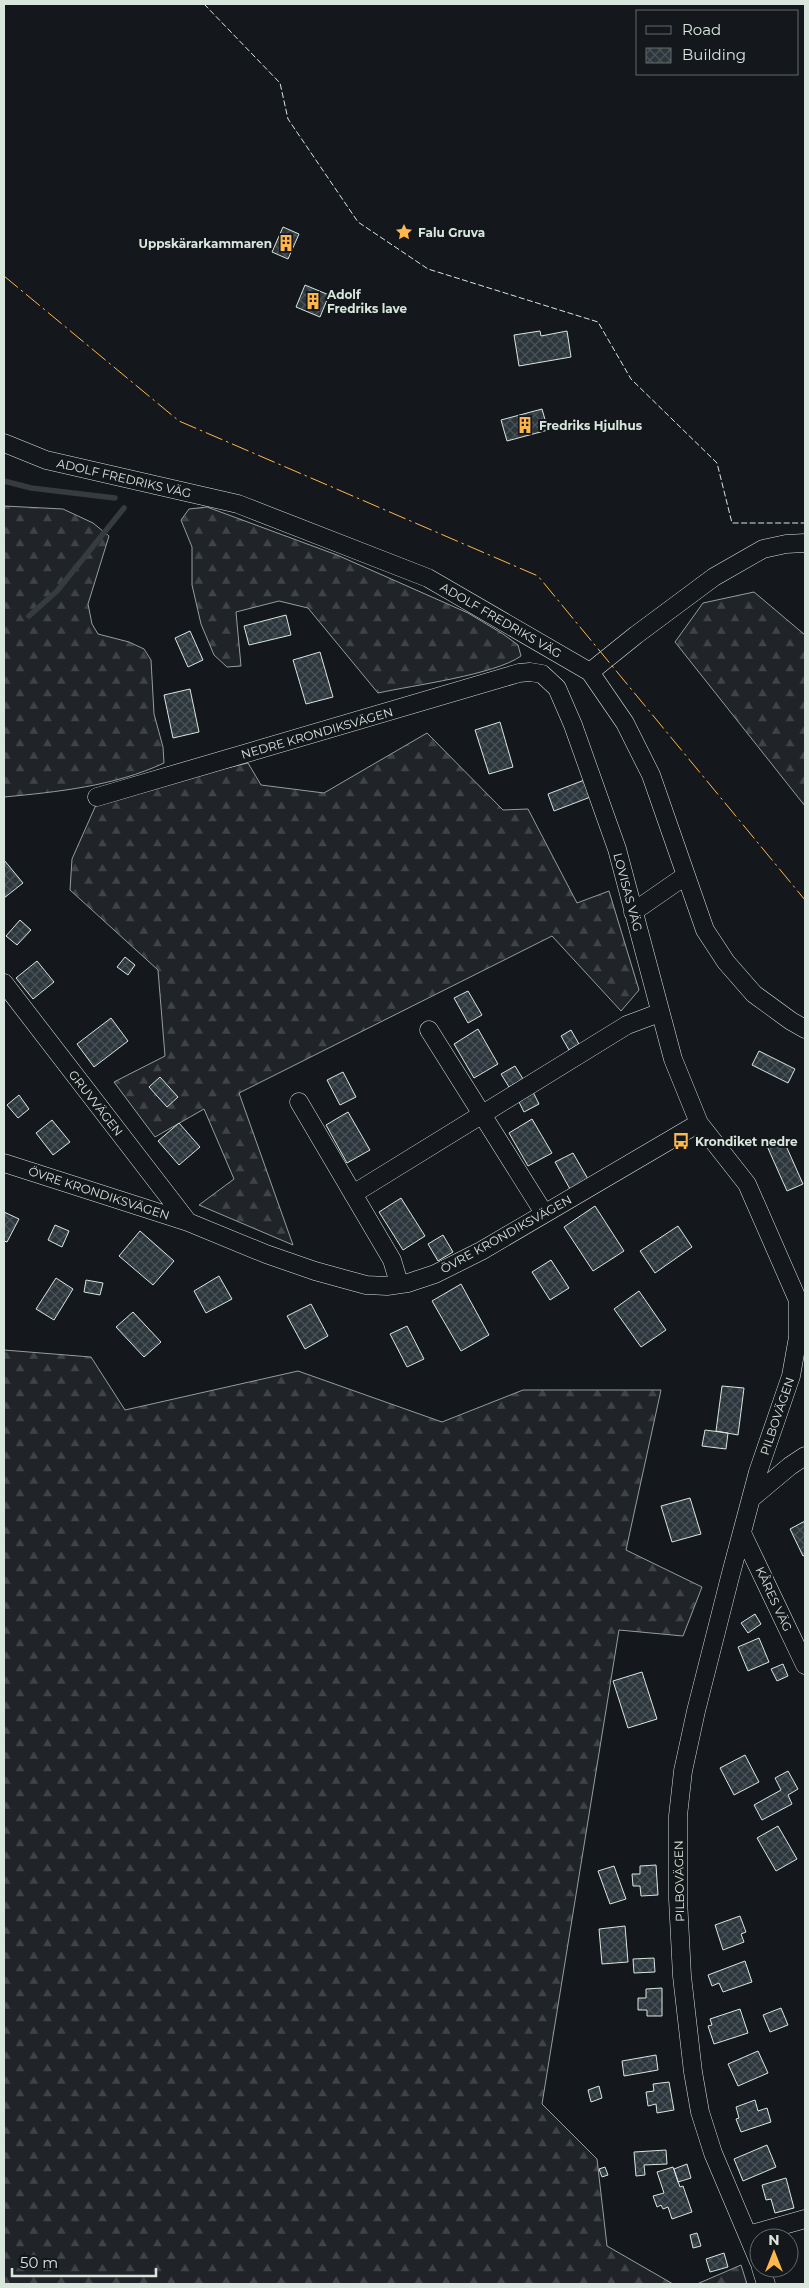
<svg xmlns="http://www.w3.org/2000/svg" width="809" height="2288" font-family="Montserrat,sans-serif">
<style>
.forest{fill:url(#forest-firs);stroke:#939e99}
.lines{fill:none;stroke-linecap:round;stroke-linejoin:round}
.stream{stroke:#363b3e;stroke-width:5.5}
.building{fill:url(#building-cross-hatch);stroke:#d8e6dc}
.minor-casing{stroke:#d8e6dc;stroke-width:19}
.minor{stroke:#14181c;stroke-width:18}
.fence{stroke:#d8e6dc;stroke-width:1;stroke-dasharray:6 2.5;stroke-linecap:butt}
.power{stroke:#ffb74d;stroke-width:1;stroke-dasharray:18 4 2.5 4;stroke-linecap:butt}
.labels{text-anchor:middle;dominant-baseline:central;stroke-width:4;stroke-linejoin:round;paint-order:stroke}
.poi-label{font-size:12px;font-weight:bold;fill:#d8e6dc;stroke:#14181c;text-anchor:start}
.street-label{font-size:12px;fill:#d8e6dc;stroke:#14181c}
</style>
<defs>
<pattern id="forest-firs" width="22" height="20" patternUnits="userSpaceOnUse" patternTransform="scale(1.25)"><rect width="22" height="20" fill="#202428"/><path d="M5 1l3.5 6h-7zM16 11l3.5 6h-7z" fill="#404447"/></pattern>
<pattern id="building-cross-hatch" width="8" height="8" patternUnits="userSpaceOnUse" patternTransform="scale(1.25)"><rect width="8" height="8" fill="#2c363c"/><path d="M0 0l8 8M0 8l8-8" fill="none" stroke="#4a5358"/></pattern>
</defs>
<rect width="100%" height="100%" fill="#14181c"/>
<path class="forest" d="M4,506L63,509L93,523L109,536L88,604L92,624L98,634L129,642L144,649L151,660L154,714L163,747L164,763C115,786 57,792 4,797Z
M207,507L337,555L468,613L503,634L518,645L521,656C494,675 414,685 378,693L308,608L279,601L236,612L241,666L227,667L214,655L201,624L192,585V547L181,520L189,509Z
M754,592L805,635V806L675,642L703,603Z
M427,733L503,810L528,809L577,903L609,891L639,990L621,1011L552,936L239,1093L293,1245L199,1205L234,1179L204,1109L155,1137L114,1082L165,1056L158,970L70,890L72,859L99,798L248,763L261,785L324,793Z
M4,1350L91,1357L125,1410L298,1371L442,1422L523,1390H661L626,1550L702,1587L683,1636L619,1630L542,2104L597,2159L607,2246L673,2284H4Z
M741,2265L747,2284H697Z"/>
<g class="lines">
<path class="stream" d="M4,481L31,488L115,498
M29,616L57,591L124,508"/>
</g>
<path class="building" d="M283,227L299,234L288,259L272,252Z
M305,285L329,295L320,317L296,307Z
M540,331L541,336L567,331L571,357L519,366L514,335Z
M542,409L548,430L507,441L501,420Z
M286,615L291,635L249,645L244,626Z
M190,631L203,660L188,667L175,638Z
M320,652L333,697L306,704L293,660Z
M190,689L199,732L173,738L164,695Z
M500,722L513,767L489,774L475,730Z
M587,779L593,796L554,811L548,794Z
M4,860L23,883L4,898Z
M20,920L31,930L17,945L6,936Z
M125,957L135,965L128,975L117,967Z
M37,961L54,982L33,999L16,978Z
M468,991L482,1015L468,1023L454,998Z
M111,1018L128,1041L94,1067L77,1044Z
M478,1029L498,1064L474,1078L454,1044Z
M571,1030L579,1044L569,1050L561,1036Z
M759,1051L795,1069L788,1083L752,1065Z
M515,1066L523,1079L509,1087L501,1074Z
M343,1072L356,1097L340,1105L327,1080Z
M160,1077L178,1097L167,1107L149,1087Z
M532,1090L539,1104L524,1112L517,1098Z
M19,1095L29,1109L18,1118L7,1105Z
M348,1112L370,1150L347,1163L326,1125Z
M532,1119L552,1153L528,1166L509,1133Z
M52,1120L70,1142L53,1155L36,1133Z
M179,1123L200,1147L179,1165L158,1141Z
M783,1139L803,1184L787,1191L767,1146Z
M573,1153L588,1179L570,1189L555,1162Z
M401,1198L425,1236L403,1250L379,1212Z
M595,1206L624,1251L593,1271L564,1227Z
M4,1212L19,1219L7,1242L4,1241Z
M55,1225L69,1231L62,1247L48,1240Z
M678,1226L692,1247L655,1273L640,1251Z
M140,1231L174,1261L153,1285L119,1256Z
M443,1235L453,1252L438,1261L428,1244Z
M551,1260L569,1288L550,1300L532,1272Z
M219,1276L232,1299L206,1313L194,1291Z
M56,1278L73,1289L54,1320L36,1309Z
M86,1280L103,1283L100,1295L84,1292Z
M461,1284L489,1335L461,1351L432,1301Z
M639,1291L666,1330L641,1347L614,1309Z
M311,1304L328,1336L305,1349L287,1316Z
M133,1312L161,1342L144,1357L116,1327Z
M407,1326L424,1359L407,1367L390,1334Z
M722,1386L744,1388L738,1435L716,1431Z
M705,1430L728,1433L726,1449L702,1446Z
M690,1498L701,1534L672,1542L661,1506Z
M805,1521V1555L803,1556L790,1529Z
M755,1614L761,1624L748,1633L741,1623Z
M759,1638L769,1662L748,1671L738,1647Z
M783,1664L788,1676L777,1681L771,1669Z
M642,1672L657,1719L628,1728L613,1681Z
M745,1755L759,1782L734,1795L720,1768Z
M788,1771L798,1789L788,1795L792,1804L762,1820L754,1805L781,1790L775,1778Z
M778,1826L797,1859L776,1871L757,1838Z
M656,1865L658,1895L641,1896L640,1886H633L632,1874H640V1866Z
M614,1866L626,1899L610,1904L598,1871Z
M740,1916L746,1932L741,1934L744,1942L723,1950L715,1925Z
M625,1926L628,1962L602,1964L599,1929Z
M654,1958L655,1972L634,1973L633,1959Z
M745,1961L752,1982L723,1992L719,1983L712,1986L708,1975Z
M662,1988V2016H647V2010H638V1998H646V1989Z
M781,2008L788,2025L770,2032L763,2015Z
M740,2009L748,2033L714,2044L708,2026L712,2025L710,2019Z
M758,2051L768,2073L738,2086L728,2064Z
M656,2055L658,2070L624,2076L622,2061Z
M669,2082L674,2110L657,2113L656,2104L648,2106L646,2092L654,2091L653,2084Z
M599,2086L602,2098L591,2102L588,2090Z
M755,2100L758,2111L767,2108L771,2122L741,2132L736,2119L739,2118L736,2107Z
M767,2145L776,2167L743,2181L734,2159Z
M666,2150L667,2164L644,2165L645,2175L636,2176L634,2152Z
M687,2164L691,2178L678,2182L674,2169Z
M605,2167L608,2175L602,2177L599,2169Z
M673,2167L680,2187L683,2186L692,2212L672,2219L668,2207L663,2209L661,2205L657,2207L653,2196L664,2193L657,2172Z
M786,2178L794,2208L775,2213L771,2199L766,2200L762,2185Z
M697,2233L701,2246L693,2248L690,2235Z
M724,2253L728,2267L710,2272L706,2259Z"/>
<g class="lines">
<g class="minor-casing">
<path id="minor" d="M4,443L46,460L238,504L428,578L590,672L625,723L651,775L705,930L726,962L754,994L791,1021L805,1029
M590,672L636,635L714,577L763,549L786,544L805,543
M97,797L519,673L530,672L542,674L557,688L573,725L617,849L673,1059L699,1123
M633,912L685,876
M4,983L188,1222
M429,1030L544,1213
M299,1102L392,1260L399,1283
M4,1163L188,1222L266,1254L315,1271L366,1285L387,1286L408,1283L435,1274L481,1251L699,1123L747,1184L803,1312
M353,1194L627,1025L659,1013
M753,1497L790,1466L805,1456
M742,1533L805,1665
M748,2235L805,2219
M759,2262L713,2153L700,2112L693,2072L682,1976L678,1899V1816L683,1771L696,1711L730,1577L758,1472L791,1376L798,1337V1303
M761,2268L766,2284"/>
</g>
<use href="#minor" class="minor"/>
<path class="fence" d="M204,4L280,83L288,119L358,222L428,269L598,322L631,379L717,463L732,523H805"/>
<path class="power" d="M4,276L179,421L538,576L805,900"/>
</g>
<defs>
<g id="sight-bare" transform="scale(1.35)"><path d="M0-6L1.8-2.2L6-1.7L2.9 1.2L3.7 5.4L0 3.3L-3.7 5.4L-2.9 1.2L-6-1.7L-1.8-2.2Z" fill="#ffb74d" stroke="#14181c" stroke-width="2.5" paint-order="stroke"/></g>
<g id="building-bare" transform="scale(1.35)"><path d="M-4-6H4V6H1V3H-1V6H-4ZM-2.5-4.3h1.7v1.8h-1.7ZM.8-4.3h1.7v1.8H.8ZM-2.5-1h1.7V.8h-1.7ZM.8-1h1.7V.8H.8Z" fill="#ffb74d" stroke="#14181c" stroke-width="2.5" paint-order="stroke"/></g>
<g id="bus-bare" transform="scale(1.35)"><path d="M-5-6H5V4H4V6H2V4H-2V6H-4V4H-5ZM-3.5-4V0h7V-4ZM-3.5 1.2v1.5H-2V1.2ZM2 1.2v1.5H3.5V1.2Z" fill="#ffb74d" stroke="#14181c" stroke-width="2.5" paint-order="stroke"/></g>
</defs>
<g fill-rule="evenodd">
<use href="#sight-bare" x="404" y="232"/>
<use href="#building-bare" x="286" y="243"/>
<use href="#building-bare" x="313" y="301"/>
<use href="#building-bare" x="525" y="425"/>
<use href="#bus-bare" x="681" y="1141"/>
</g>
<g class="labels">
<g class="poi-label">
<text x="418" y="232">Falu Gruva</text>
<text x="272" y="243" text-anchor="end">Uppskärarkammaren</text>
<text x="327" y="294">Adolf<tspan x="327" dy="14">Fredriks lave</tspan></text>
<text x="539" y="425">Fredriks Hjulhus</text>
<text x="695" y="1141">Krondiket nedre</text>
</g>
<g class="street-label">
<text transform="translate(124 478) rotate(13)">ADOLF FREDRIKS VÄG</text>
<text transform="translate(501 620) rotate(30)">ADOLF FREDRIKS VÄG</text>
<text transform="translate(317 733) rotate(-16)">NEDRE KRONDIKSVÄGEN</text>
<text transform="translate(628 892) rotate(75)">LOVISAS VÄG</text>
<text transform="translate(96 1103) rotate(52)">GRUVVÄGEN</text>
<text transform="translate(99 1193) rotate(18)">ÖVRE KRONDIKSVÄGEN</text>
<text transform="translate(506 1234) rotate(-29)">ÖVRE KRONDIKSVÄGEN</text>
<text transform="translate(777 1416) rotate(-71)">PILBOVÄGEN</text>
<text transform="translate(774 1599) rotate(65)">KÅRES VÄG</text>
<text transform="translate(679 1881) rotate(-91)">PILBOVÄGEN</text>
</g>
</g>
<rect width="809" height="2288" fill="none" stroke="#d8e6dc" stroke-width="10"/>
<rect x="636" y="10" width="162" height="65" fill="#14181c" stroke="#626a69"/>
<rect x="646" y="26" width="25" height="8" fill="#14181c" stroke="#626a69"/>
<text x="682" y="35" font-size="15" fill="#d8e6dc">Road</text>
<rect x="646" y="48" width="25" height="15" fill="url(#building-cross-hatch)" stroke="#626a69"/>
<text x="682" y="60" font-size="15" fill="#d8e6dc">Building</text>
<g transform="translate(774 2253)"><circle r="24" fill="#14181c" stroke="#626a69"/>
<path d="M0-4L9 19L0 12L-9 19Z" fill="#ffb74d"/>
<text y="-8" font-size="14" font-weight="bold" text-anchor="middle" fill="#d8e6dc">N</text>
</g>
<path d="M12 2268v8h144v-8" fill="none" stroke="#d8e6dc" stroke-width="2.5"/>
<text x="20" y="2268" font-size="15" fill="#d8e6dc" stroke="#14181c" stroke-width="4" paint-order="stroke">50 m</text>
</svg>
